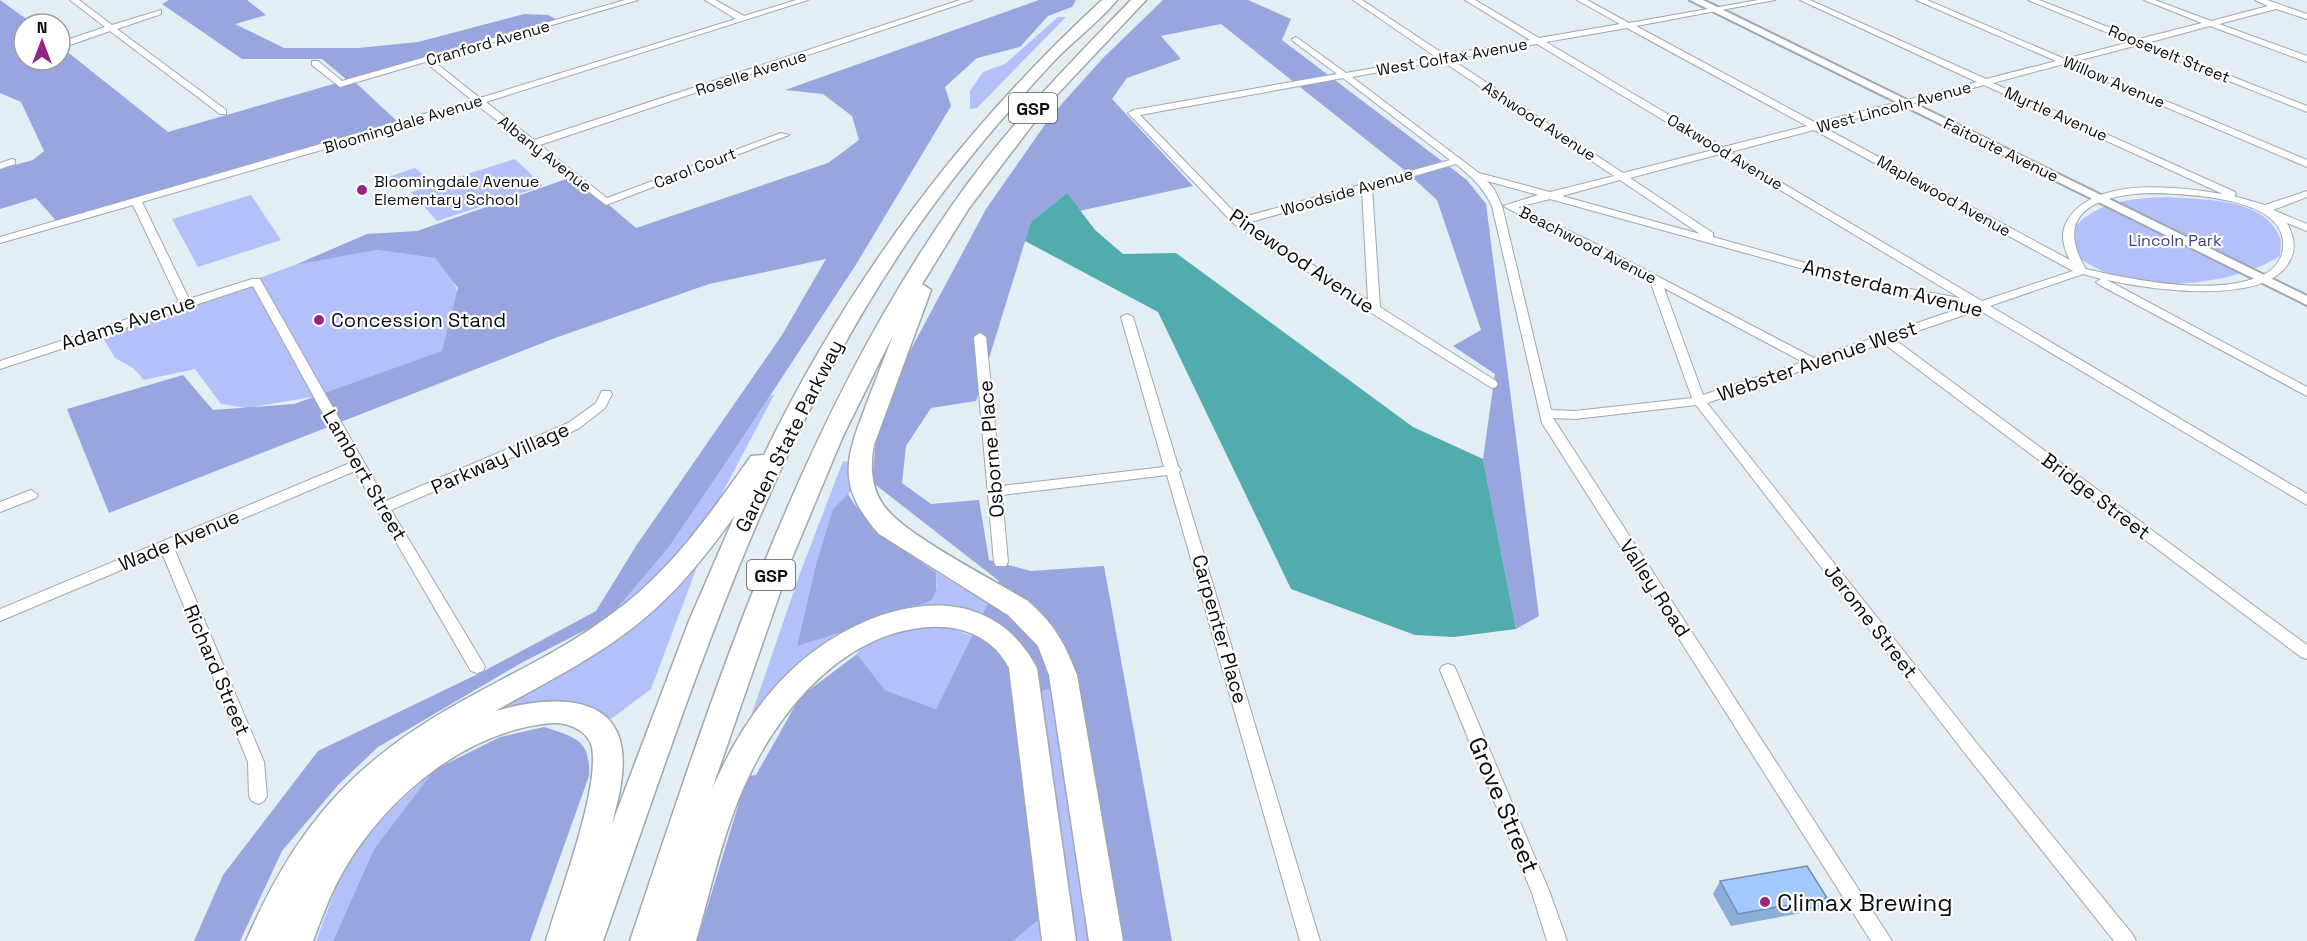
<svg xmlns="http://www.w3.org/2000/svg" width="2307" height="941" font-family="'Space Grotesk',sans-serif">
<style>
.green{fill:#b4c0f9}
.forest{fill:#99a5df}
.water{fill:#51acad}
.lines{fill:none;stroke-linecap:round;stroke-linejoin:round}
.minor-casing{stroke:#9ea8af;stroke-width:2}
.tertiary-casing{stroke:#9ea8af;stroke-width:4}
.motorway-casing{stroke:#9ea8af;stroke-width:3}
.minor{fill:#fff;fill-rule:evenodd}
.tertiary{fill:#fff;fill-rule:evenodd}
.motorway{fill:#fff;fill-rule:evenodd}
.wall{fill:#8aadda}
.building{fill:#a1c9fe;stroke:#718db2;stroke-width:1.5}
.poi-dot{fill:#952686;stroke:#fff;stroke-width:2}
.labels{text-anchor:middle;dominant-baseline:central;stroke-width:4.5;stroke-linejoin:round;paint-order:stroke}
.far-street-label{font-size:16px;fill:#0a0d10;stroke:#fff}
.far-poi-label{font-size:16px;fill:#0a0d10;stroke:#fff;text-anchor:start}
.far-park-label{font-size:16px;fill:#363e84;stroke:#fff}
.shield{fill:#fff;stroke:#545658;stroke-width:1.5}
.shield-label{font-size:18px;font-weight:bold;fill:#0a0d10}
.street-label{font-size:20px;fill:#0a0d10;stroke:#fff}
.poi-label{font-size:20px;fill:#0a0d10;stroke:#fff;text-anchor:start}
.near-street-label{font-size:24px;fill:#0a0d10;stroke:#fff}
.near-poi-label{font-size:24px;fill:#0a0d10;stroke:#fff;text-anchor:start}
</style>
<rect width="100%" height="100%" fill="#e2edf4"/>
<path class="green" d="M1058,17H1066L977,108L970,109V91L983,72L1005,64Z
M515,159L543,186L437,221L411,192Z
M415,168L426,177L393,188L382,179Z
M251,195L281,240L198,267L172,219Z
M2168,197C2203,200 2265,197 2280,238C2282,243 2280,251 2280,256C2228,289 2123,297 2075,254L2074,228C2097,201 2134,198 2168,197Z
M377,250L435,258L454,282L473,339L341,392L247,408L221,404L195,369L144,380L133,368L115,358L102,336L295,265Z
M771,395H774L717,503L682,550L648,586L609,618L669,547Z
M843,461L849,462L851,491L833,510L816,564L797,646L860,625L756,718L750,719L799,576Z
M692,566L697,567L651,689L611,719L597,715H494L490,711Z
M936,572L1007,615L1050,672L1091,941H1070L1018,641L900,610L909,608L937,586Z
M914,626L948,627L972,636L936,709L885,690L857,654L864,641Z
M434,770L374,849L333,941H316L344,867L382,818Z
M1041,918L1055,941H1013Z"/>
<path class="forest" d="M0,0L33,24H24V60H60V46L168,132L347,80L322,59H242L162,4L169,0H247L266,15L235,24L284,48H358L418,42L524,14L548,15L559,21L354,81L400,124L60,225L36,198L0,209V169L33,160L44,151L21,102L0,93Z
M1039,0H1076L1072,7L1048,16L1020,47L977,58L945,87L951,106L857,263L747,431L669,547L609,618L523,662L378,747L339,784L282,851L240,941H194L223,875L318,751L484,671L596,611L636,546L782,335L826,259L709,284L555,338L109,513L67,409L183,375L213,410L294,404L442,351L458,288L435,258L377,250L295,265L367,234L417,231L575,176L636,228L828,163L859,140L852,116L823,94L785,90Z
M1163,0H1248L1291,19L1282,40L1467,180L1486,204L1539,616L1516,629L1483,459L1495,374L1453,346L1481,330L1437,200L1403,169L1221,24L1161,36L1181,59L1127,78L1112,99L1193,186L1079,211L1067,193L1031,222L976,401L931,408L906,446L902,483L931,504L979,500L989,560L1031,571L1104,566L1172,941H1106L1052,688L1038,692L1041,918L1013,941H697L747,776L756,775L800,697L857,654L885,690L936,709L999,581L872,482L879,409L986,209L1051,116L1103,58Z
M848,494C868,528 903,550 936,572C936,581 938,591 932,599C927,605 814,641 797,646L816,564L833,509Z
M544,727C574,737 591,739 589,776L530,941H333L374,849L434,770L500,737Z"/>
<path class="water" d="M1067,193L1095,230L1123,254L1176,253L1413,427L1483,459L1516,629L1454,637L1415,635L1291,589L1158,312L1025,241L1031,222Z"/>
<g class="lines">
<g class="minor-casing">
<path id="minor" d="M70,0H79L112,25L161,10V14L117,29L226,110V114H220L110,31L70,45H64V41L105,27Z
M625,0H638L432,60L480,98L736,19L705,0H715L744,16L796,0H808L486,102L534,140L960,0H972L540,145L607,198L781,133L789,135L606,205L477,105L142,202L189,299L252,279H260L386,501L568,423L596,403L602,391H610L612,394L605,408L578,429L391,510L483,663L485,667L483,671L477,673L471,671L355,471L174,548L264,762L267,796L264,801L258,804L252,801L249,796L248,762L162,553L0,621V609L350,463L253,286L0,369V361L179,302L133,205L0,243V237L472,100L425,62L340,87L312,65V61H318L342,81Z
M1353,0H1362L1445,55L1530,40L1465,0H1475L1539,38L1620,24L1577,0H1587L1629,23L1758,0H1775L1636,26L1816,123L1977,82L1800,0H1810L1986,79L2056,61L1916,0H1927L2065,59L2130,42L2028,0H2039L2139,39L2202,23L2144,0H2155L2211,21L2268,6L2255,0H2267L2307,14V19L2276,9L2219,24L2307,56V62L2210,26L2147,43L2307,106V112L2138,45L2073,62L2307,160V167L2064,64L1993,83L2235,192L2236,194L2234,196L2265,205L2307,191V197L2273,210L2307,224V231L2287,223C2294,236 2297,249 2289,262C2265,307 2148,289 2107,280L2307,387V396L2098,284L2096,282L2101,279L2083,274L1990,306L2307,494V505L1979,310L1894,339L2307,645V659L2301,657L1883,343L1707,403L1979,746L2133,935L2136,941H2114L1967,756L1696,405L1575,419L1553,418L1892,941H1871L1542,423L1492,206C1483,187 1472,177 1456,164L1372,188L1380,307L1496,381L1498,384L1496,387L1492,388L1370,312L1234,224L1128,113L1133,110L1337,74L1293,41L1292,39L1296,37L1346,73L1436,57ZM1627,28L1807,126L1723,147L1546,42ZM1537,44L1713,150L1623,173L1451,59ZM1442,61L1614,176L1550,192L1479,173L1352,77ZM1343,78L1450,160L1240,218L1140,115ZM1984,85L2223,194C2179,187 2094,175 2067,221C2060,233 2063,248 2070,260L1823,127ZM1814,130L2073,271L1982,301L1730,152ZM1720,154L1960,298L1877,283L1713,237V233L1630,178ZM1620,180L1700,234L1562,196ZM1487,181L1538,195L1503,206L1650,281L1692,398L1575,411L1551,410L1502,206L1494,189ZM1362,191L1368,300L1247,223ZM2152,193C2187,194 2288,197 2283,247C2282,262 2272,272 2258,277C2213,296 2133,280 2086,269C2050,210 2103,194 2152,193ZM1550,199L1872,288L1967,306L1814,358L1588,240L1518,207ZM1664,288L1803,362L1703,395Z
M12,159L15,160V164L0,169V163Z
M1127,314L1133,317L1178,466L1181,470L1179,472L1320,941H1300L1167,475L1002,495L1008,562L1006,566H996L994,562L974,337L980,333L986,337L1001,486L1164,467L1121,317Z
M31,490L38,495L36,498L0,512V502Z
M1448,664L1454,666L1456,670L1550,893L1567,941H1547L1532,893L1440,670L1442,666Z"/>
</g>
<g class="tertiary-casing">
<path id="tertiary" d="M1690,0H1703L2307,296V305Z"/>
</g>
<g class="motorway-casing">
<path id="motorway" d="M1102,0H1117C1099,22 1074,40 1054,61C1002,117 953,175 910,238C764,452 688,700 603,941H546C559,896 600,789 592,747C588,730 567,722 552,723C466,730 386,798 344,870C331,892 322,917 313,941H246C296,826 353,761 464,700C514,672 567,648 613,613C670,572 711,513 751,456L764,455C848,281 960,131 1102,0ZM735,515L689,621L612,824C618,800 625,775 622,750C614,687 537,699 495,711C550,680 608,652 654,610C685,582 711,549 735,515Z
M1131,0H1146L1049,103L969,208L922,284L931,290L874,445C870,465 871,486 882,503C900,533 994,580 1028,601C1055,625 1064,642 1077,675L1123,941H1089L1049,675L1038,646L1008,615L879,534C838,488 844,462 865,408C874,384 884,359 893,335L843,436L792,558L712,789C732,744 759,699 796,666C865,604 984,568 1037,668L1076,941H1042L1009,668C993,637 962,625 929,627C836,633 767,724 736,806C719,849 709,896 696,941H630C715,687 798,426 953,204C1005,129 1068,65 1131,0Z"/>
</g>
<use href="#minor" class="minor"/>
<use href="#tertiary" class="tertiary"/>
<use href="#motorway" class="motorway"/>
</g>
<path class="wall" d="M1720,881L1827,898L1818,910L1731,926L1713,894Z"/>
<path class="building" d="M1807,866L1827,898L1738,914L1720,881Z"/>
<g class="poi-dot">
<circle cx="362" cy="190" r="6"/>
<circle cx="319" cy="320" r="6"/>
<circle cx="1765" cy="902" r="6"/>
</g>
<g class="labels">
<g class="far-street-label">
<text transform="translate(488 43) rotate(-16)">Cranford Avenue</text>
<text transform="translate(2169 54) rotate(22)">Roosevelt Street</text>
<text transform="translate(1452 57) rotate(-10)">West Colfax Avenue</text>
<text transform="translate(751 73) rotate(-18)">Roselle Avenue</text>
<text transform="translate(2114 82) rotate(23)">Willow Avenue</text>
<text transform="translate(1894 107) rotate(-15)">West Lincoln Avenue</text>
<text transform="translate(2056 114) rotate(24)">Myrtle Avenue</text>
<text transform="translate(1539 121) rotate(33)">Ashwood Avenue</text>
<text transform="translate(403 124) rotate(-17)">Bloomingdale Avenue</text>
<text transform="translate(2001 150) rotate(26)">Faitoute Avenue</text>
<text transform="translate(1725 152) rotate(31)">Oakwood Avenue</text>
<text transform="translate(545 154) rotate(38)">Albany Avenue</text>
<text transform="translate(695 168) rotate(-21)">Carol Court</text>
<text transform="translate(1347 192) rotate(-16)">Woodside Avenue</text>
<text transform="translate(1944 196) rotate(29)">Maplewood Avenue</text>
<text transform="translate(1588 245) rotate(27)">Beachwood Avenue</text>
</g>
<g class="far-poi-label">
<text x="374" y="181">Bloomingdale Avenue<tspan x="374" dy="18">Elementary School</tspan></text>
</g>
<g class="far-park-label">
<text x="2175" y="240">Lincoln Park</text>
</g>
<g class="shield">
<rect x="1009" y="93" width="48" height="30" rx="4.5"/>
<rect x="747" y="560" width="48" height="30" rx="4.5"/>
</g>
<g class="shield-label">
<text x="1033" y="108">GSP</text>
<text x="771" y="575">GSP</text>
</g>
<g class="street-label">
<text transform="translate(1302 261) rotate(34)">Pinewood Avenue</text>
<text transform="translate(1893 288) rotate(14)">Amsterdam Avenue</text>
<text transform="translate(128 322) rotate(-18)">Adams Avenue</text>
<text transform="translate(1817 361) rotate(-19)">Webster Avenue West</text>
<text transform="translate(789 436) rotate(-63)">Garden State Parkway</text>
<text transform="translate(991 449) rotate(-95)">Osborne Place</text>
<text transform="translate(500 458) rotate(-24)">Parkway Village</text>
<text transform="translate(365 475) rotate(60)">Lambert Street</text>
<text transform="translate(2096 496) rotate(37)">Bridge Street</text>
<text transform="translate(179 540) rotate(-23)">Wade Avenue</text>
<text transform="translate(1655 588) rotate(57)">Valley Road</text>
<text transform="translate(1871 621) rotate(52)">Jerome Street</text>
<text transform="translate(1220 629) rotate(74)">Carpenter Place</text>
<text transform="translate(217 670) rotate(67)">Richard Street</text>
</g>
<g class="poi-label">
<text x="331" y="320">Concession Stand</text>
</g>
<g class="near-street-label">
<text transform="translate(1504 805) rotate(67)">Grove Street</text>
</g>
<g class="near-poi-label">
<text x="1777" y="902">Climax Brewing</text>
</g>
</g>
<g transform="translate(42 42)"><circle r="28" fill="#ffffff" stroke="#9d9e9f" stroke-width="1.5"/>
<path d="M0-4.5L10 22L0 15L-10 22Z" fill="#952686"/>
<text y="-9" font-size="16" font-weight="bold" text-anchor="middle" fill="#0a0d10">N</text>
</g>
</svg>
